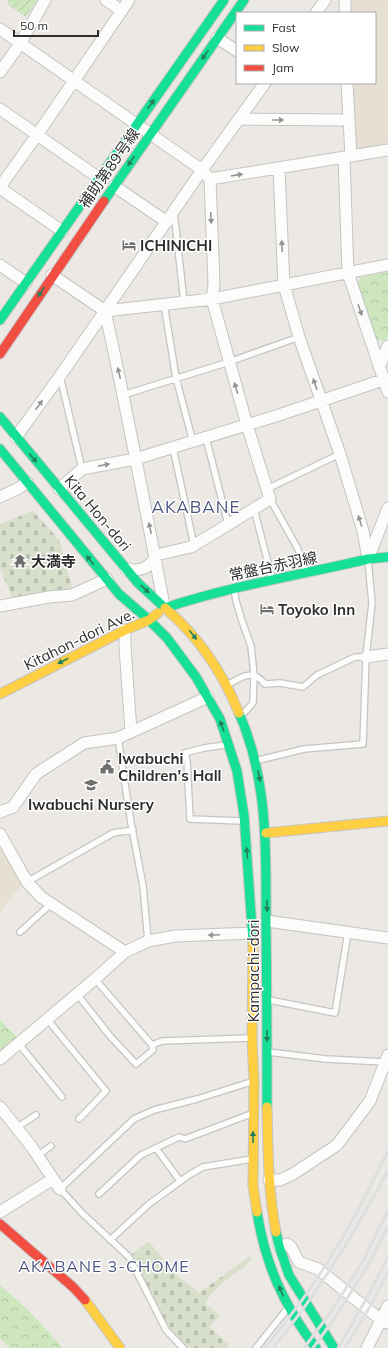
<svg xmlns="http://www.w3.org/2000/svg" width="388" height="1348" font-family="Mulish,'Noto Sans JP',sans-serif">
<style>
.education{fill:#e6e0d3}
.cemetery{fill:url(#cemetery-stones)}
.park{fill:url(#park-crowns)}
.garden{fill:url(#garden-furrows)}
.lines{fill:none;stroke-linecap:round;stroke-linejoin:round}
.lane-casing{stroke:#c5c4c5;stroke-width:8}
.street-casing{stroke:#c5c4c5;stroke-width:13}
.fast-casing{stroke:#c5c4c5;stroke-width:11}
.slow-casing{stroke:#c5c4c5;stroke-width:11}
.jam-casing{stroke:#c5c4c5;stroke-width:11}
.lane{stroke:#fcfcfb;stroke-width:5.5}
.street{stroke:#fcfcfb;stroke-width:11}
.fast{stroke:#16e098;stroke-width:9}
.slow{stroke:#ffcf43;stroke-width:9}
.jam{stroke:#f24e42;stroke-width:9}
.rail{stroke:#dfdfe1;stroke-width:3}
.oneway{fill:#237e5e}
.oneway2{fill:#959594}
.labels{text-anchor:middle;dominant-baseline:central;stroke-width:3;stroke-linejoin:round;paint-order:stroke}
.street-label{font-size:15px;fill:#2e2e2e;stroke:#fff}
.poi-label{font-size:15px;font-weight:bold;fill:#2e2e2e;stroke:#fff;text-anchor:start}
.neighbourhood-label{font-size:16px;letter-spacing:1px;fill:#4d5680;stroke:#fff}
.quarter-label{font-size:17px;letter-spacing:1px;fill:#4d5680;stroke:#fff}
</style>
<defs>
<pattern id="cemetery-stones" width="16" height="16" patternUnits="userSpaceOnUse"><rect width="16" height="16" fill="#d8e0cc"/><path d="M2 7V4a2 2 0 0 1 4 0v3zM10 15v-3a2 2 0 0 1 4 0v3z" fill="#bac0b0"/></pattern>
<pattern id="park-crowns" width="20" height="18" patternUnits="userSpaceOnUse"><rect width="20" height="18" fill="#cee6be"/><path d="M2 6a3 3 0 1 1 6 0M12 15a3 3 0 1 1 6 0" fill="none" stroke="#b1c6a4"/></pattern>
<pattern id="garden-furrows" width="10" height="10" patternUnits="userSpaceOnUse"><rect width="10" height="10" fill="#cee6be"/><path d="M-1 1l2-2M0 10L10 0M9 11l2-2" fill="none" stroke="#b1c6a4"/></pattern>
</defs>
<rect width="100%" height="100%" fill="#ece8e4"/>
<path class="education" d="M350,0H388V145L360,150L354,145L352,83H375V13H350Z
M0,840L24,882L0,912Z"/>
<path class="cemetery" d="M33,511L58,539L61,546L72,588L63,591L50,592L12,598L0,567V524Z
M149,1241L161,1257L179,1277L199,1293L250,1256L251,1260C236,1275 215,1284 205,1304L220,1315L209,1327L229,1344L226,1348H189L170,1330L131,1255Z"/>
<path class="park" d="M388,272V335L386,341L374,340L356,285L361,277Z
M0,1020L19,1039L0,1055Z
M0,1285L28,1310L63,1348H10L0,1339Z"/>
<path class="garden" d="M9,0H37L26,17L7,4Z"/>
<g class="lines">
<g class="lane-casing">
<path id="lane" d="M174,212L184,302
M164,304L176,378L193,442
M60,376L82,469
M123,395L229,362L299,337
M206,438L228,524
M173,448L194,545
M267,489L340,454
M270,499L298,549L305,571
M254,509L272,578
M234,589L236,601L242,621L251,646L254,675L253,703L243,714
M229,684C243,676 253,669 265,684L280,683L303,687L317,675L355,657H366
M118,738L131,823L143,886L148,941
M225,745L204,748L185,753L187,761L190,819L242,821
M259,760L304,749L363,744L366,657L372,603L368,560
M27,882L113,833L133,830
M20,932L51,904
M95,979L152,1045L162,1041L250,1038
M77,994L110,1036L136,1064L153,1050L152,1045
M269,1000L335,1013L348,932
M47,1019L106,1091L79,1119
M18,1043L62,1097
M268,1052L326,1059L385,1062
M16,1128L36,1115
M156,1148L180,1181
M37,1156L51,1146
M99,1194L141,1155L179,1137L185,1139L251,1114
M110,1240L149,1204L189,1175L203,1167L252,1159
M183,1348L166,1330L129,1257L83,1214L60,1189L134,1119L154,1110L197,1099L251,1082
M256,1348L287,1309"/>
</g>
<g class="street-casing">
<path id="street" d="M106,0L122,11
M345,0V13
M316,13L325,0
M0,29L202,170L210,179L388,150
M217,38L237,51
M0,72L20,44L45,0
M347,83L351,156
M0,109L99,178
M239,119L349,120
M344,157L348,273L388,392
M279,169L284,285L299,337L340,454L363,531L368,559
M114,186L167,222
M0,187L37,135L129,0
M0,188L62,231
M0,265L26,283
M52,275L105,311L212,299L388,265
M105,311C127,409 145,507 164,605
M379,367L388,346
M16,437L60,376L202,170L265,83
M59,489L82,469L135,459L276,416L383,380
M0,497L19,488L27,482
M368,559L388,508
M126,569C140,572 151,568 156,555L191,547L270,499L247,425L212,299L214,284L210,179
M0,606L49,597L72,595L107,579
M125,630V647L131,732
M366,657L388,654
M0,812L13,807L36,774L84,743L118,738L208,697
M0,834L27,882L41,897L125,952
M267,921L388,938
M0,1059L95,979L125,952L148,941L175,936L253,933
M0,1107L31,1146L60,1189
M269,1180H280L293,1174L337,1145L370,1101L388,1055
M0,1212L53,1179
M279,1246L287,1244L291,1247L299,1262L318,1269L381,1320L388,1323
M367,1348L388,1306"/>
</g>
<g class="fast-casing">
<path id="fast" d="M104,201L244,0
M0,320L224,0
M0,417L138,583L165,608
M0,449L119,594L149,620
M165,608C231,586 300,575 368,559L388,557
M149,620L167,638L196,677L220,719L237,771L244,815L253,942
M239,713C269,782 266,854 266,928C267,988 267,1047 267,1107
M257,1212C265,1264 284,1306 316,1348
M276,1232L279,1246L289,1275L334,1348"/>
</g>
<g class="slow-casing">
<path id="slow" d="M165,608C199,637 222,671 239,713
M0,694L125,630L149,620L158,613
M266,833L388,821
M253,942L252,1038L254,1082L253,1186L257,1212
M267,1107C268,1149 268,1191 276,1232
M85,1300L120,1348"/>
</g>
<g class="jam-casing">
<path id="jam" d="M0,354L104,201
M0,1224L73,1287L85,1300"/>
</g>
<use href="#lane" class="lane"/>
<use href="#street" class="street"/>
<use href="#fast" class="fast"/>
<use href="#slow" class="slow"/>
<use href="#jam" class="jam"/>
<path class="rail" d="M265,1348C283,1325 302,1302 318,1277C345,1237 367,1194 388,1151
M273,1348C318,1293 355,1233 388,1170
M304,1348L330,1313L362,1263L388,1210
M313,1348L334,1319L367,1267L388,1226
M338,1348L365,1301L388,1257
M345,1348L371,1305L388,1272"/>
</g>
<defs><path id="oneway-solid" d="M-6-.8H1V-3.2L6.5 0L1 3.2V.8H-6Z"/></defs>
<g class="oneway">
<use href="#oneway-solid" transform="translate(205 55) rotate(125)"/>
<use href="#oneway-solid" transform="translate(151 104) rotate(-55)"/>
<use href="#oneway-solid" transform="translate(131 161) rotate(124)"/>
<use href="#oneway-solid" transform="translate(41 292) rotate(124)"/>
<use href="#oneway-solid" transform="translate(33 458) rotate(50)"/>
<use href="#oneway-solid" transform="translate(90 560) rotate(-129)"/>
<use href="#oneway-solid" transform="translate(145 589) rotate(43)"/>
<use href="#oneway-solid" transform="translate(193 635) rotate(51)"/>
<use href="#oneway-solid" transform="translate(63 661) rotate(153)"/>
<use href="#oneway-solid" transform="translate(222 726) rotate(-110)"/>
<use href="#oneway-solid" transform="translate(259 776) rotate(79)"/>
<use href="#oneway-solid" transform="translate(247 853) rotate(-95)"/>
<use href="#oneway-solid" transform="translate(267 906) rotate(89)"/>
<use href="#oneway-solid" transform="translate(267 1036) rotate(91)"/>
<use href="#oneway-solid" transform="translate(253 1137) rotate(-90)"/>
<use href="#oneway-solid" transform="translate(281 1291) rotate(-114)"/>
</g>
<g class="oneway2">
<use href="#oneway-solid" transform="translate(278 120)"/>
<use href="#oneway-solid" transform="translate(237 175) rotate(-8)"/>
<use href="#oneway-solid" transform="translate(211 218) rotate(87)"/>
<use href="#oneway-solid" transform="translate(282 246) rotate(-93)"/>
<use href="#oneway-solid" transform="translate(360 310) rotate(71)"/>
<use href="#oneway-solid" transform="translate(119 373) rotate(-103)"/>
<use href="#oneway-solid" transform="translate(315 384) rotate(-109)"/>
<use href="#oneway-solid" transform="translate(236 388) rotate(-106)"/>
<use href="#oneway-solid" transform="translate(39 405) rotate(-54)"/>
<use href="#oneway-solid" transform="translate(104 465) rotate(-11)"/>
<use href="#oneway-solid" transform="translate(360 521) rotate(-107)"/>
<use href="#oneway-solid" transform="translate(150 528) rotate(-102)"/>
<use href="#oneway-solid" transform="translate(214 935) rotate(178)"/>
</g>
<defs>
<g id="hotel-bare" transform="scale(1.08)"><path d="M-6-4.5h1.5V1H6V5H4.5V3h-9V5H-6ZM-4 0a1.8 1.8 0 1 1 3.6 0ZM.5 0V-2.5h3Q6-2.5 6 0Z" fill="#706f6e" stroke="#fff" stroke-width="2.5" paint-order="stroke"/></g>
<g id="temple-bare" transform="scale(1.08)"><path d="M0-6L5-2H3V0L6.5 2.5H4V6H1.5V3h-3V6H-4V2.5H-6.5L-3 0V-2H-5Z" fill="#706f6e" stroke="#fff" stroke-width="2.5" paint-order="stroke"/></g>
<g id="civic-bare" transform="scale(1.08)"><path d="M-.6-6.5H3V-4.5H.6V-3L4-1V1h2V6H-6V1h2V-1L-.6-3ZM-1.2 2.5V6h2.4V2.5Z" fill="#706f6e" stroke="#fff" stroke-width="2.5" paint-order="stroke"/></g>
<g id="school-bare" transform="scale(1.08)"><path d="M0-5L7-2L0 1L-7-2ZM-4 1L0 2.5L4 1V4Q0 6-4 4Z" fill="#706f6e" stroke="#fff" stroke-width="2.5" paint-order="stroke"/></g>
</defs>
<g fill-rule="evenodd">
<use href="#hotel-bare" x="129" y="245"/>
<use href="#temple-bare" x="20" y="561"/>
<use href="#hotel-bare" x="267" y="609"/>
<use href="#civic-bare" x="107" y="767"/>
<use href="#school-bare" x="91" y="785"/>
</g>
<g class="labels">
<g class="street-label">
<text transform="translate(109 168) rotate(-55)">補助第89号線</text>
<text transform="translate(98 513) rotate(50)">Kita Hon-dori</text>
<text transform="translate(273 566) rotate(-12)">常盤台赤羽線</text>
<text transform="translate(79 639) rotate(-26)">Kitahon-dori Ave.</text>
<text transform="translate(253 971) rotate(-90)">Kampachi-dori</text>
</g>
<g class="poi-label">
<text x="140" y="245">ICHINICHI</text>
<text x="31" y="561">大満寺</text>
<text x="278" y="609">Toyoko Inn</text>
<text x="118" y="758">Iwabuchi<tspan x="118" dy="17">Children's Hall</tspan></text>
<text x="91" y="804" text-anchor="middle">Iwabuchi Nursery</text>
</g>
<g class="neighbourhood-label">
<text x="104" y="1266">AKABANE 3-CHOME</text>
</g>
<g class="quarter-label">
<text x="196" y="506">AKABANE</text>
</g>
</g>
<rect x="236" y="12" width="140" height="72" fill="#ffffff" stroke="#ababab"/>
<rect x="244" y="25" width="20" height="6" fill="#16e098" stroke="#ababab"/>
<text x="272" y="32" font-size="12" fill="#2e2e2e">Fast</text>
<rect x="244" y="45" width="20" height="6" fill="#ffcf43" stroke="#ababab"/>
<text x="272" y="52" font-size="12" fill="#2e2e2e">Slow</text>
<rect x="244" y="65" width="20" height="6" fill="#f24e42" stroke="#ababab"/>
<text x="272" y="72" font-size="12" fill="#2e2e2e">Jam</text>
<path d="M14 30v6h84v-6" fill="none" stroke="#2e2e2e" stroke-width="2"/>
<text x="20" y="30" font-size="12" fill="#2e2e2e" stroke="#ffffff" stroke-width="3" paint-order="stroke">50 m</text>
</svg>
